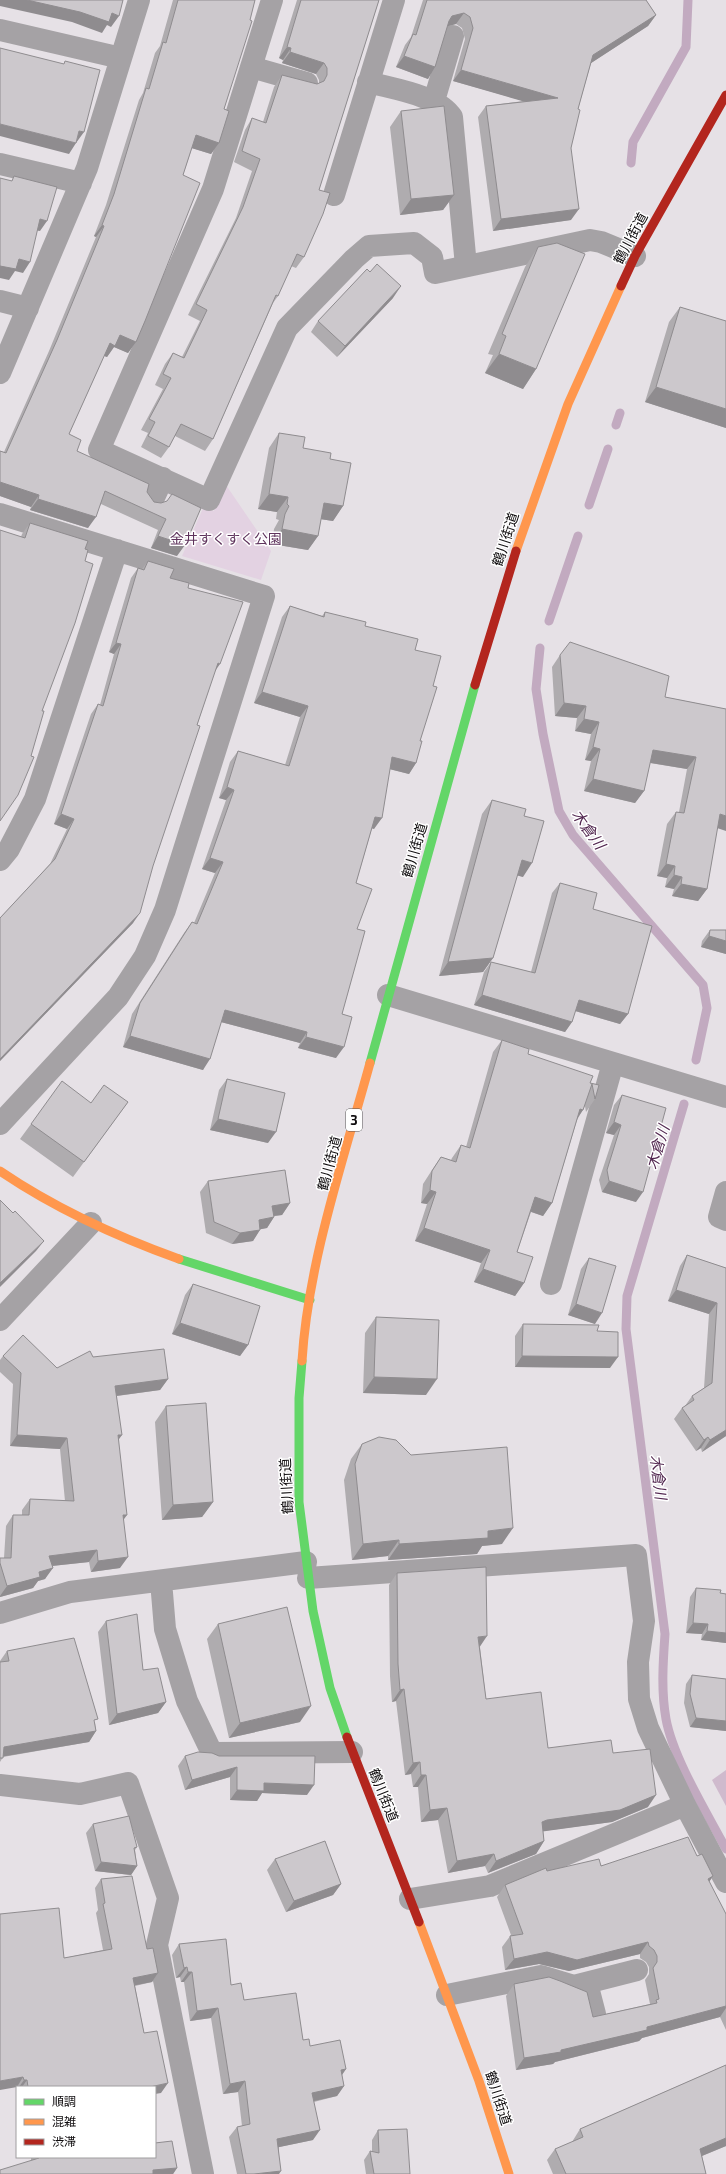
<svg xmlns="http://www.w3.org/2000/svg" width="726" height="2174" font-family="'Exo 2','Noto Sans JP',sans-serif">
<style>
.green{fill:#e3d2e2}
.forest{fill:#cfbacd}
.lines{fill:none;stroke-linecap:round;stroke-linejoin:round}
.stream{stroke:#c2aac0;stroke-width:9}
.street{stroke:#a5a2a5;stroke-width:22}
.fast{stroke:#63d668;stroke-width:9}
.slow{stroke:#ff974d;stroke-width:9}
.jam{stroke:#b3261e;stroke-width:9}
.wall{fill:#afacaf}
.shaded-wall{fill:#8f8c8f}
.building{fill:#ccc8cc;stroke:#8f8c8f}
.labels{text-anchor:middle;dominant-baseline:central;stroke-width:3;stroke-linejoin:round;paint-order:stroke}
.shield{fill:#fff;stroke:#575556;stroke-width:1}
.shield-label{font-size:13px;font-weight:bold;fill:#0f0c0e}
.street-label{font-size:14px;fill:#0f0c0e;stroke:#fff}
.park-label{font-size:14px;fill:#5e335c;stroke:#fff}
.water-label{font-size:15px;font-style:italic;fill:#522750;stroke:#fff}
</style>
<rect width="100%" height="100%" fill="#e6e1e6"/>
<path class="green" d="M226,485L271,551L261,580L182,556L204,506L214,511Z"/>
<path class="forest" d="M726,1770V1806L712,1780Z"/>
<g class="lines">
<path class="stream" d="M631,163L633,142L686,47L688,0
M616,425L620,413
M589,505L608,449
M549,621L578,536
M540,648L536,689L543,734L559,811L573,835L703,985L707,1008L696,1060
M684,1104L627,1296L626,1329L665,1634C663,1662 661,1691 666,1719C673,1758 707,1813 726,1849"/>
<path class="street" d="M272,0L213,189L99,450L209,500L287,328L354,259L369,246L414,243L432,257L435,273L590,240L601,242L635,256
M0,30L121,58
M251,67L307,83
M368,82C393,89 438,95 452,117L466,266
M434,101L453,36
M0,164L81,183
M334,195L394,0
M0,301L28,308
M0,373L87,168L139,0
M152,502L163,478
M0,514L264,596L165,910L145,956L118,997L0,1124
M0,860L9,849L35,799L117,550
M388,995L726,1097
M726,1192L719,1217L726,1220
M551,1284L613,1063
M0,1320L91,1223
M308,1578L636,1555L644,1621L638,1662L639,1699L648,1728L685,1805L726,1882
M161,1581L165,1629L187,1701L212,1753L352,1752
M0,1613L70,1592L306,1562
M0,1785L80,1794L128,1783L168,1898L157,1945L203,2174
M410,1899L490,1886L685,1805
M587,1983L595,2014
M447,1995L541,1976L574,1986L637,1970"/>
<path class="fast" d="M370,1063L475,685
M179,1259L310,1300
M302,1361L299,1398V1502L313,1611L330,1688L347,1737"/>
<path class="slow" d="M516,551L568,404L621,286
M0,1171C56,1209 115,1236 179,1259
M302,1361C308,1262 344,1158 370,1063
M419,1922L479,2081L509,2174"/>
<path class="jam" d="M621,286L635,256L726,95
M475,685L516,551
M347,1737L419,1922"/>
</g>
<path class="wall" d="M173,0H255L224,109L219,143L211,154L192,148L183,175L136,342L128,353L114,347L107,357L104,356L69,434L77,451L147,492L154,502L161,503L177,556L151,548L158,530L101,504L88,528L30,510L31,507L0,496V451L4,452L49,351L96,237L94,236L106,205L139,100L143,93L155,53L160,46Z
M297,0H379L319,190L304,257L296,268L291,266L278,296L273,303L213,439L205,451L175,436L169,447L161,458L141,447L148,433L141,430L163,389L155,385L165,364L173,353L182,357L200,321L188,315L236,218L252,171L234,162L245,130L252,118L263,122L274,87L282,75L317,84L319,83V80L316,74L282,63L283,60L279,58Z
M423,0H646L656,15L648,26L591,63L578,109L571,148V220L493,231L478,117L486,106L524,101L453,81L465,39L462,28L456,24L447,26L428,79L396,67L405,45L411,37Z
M401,111L454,195L443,210L400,215L390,127Z
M538,247L536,369L523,389L485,373L493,355L488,354L525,267Z
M393,298L337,357L311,332L318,321Z
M680,307L726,321V428L645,402L669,322Z
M279,433L303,448L330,459L343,506L333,521L321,519L318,536L308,550L272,544L274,529L279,520L276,519L277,512L258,509L269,448Z
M30,523L85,549L42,711L18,795L21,537L22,534Z
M148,561L170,578L188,588L215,670L133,923L0,1061V918L50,864L67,829L54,824L91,714L98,704L100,705L114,654L109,652L131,578L138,568L142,569Z
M290,606L322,616L325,612L365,626L415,650L433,686L420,741L416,763L409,774L390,769L374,829L372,828L356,883L357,929L342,1014L336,1058L298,1048L300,1043L221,1022L203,1070L123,1047L132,1014L184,933L192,922L194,923L215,873L202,869L226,800L219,798L230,762L238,751L285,765L300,717L254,703L282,617Z
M560,655L665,697L726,709L717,828L707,889L698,901L672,896L674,889L665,887L667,878L657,876L667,824L676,812H679L687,769L650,763L644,791L635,803L584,791L591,761L585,760L591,734L575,731L577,718L555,716L552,667Z
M492,800L524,816L523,877L517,875L493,958L483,972L439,976L482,814Z
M560,883L593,909L628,1014L620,1024L575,1011L572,1022L565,1032L474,1005L484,972L491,962L531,972L552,893Z
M710,930H726V954L701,947L702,941Z
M502,1040L528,1054L590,1083L599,1085L595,1099L586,1112L585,1106L577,1120L552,1203L543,1216L531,1212L517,1252L524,1283L515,1296L474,1282L481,1263L415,1241L427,1204L421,1203L423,1184L432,1170L441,1157L451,1160L452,1158L461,1145L466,1147L493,1052Z
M227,1079L268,1143L210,1130L219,1090Z
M622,1095L636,1202L602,1192L599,1180L614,1135L606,1133L614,1105Z
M128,1102L73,1177L20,1139L31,1124L91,1103Z
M208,1181L290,1203L282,1215L274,1216V1217L267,1228L260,1229L253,1241L232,1244L206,1233L200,1192Z
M687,1255L726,1268V1436L702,1452L701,1448L696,1451L674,1419L682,1408L685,1406L692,1396L704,1388L709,1314L668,1301L680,1266Z
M589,1258L595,1324L568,1315L581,1269Z
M193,1284L248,1345L240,1356L172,1334L185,1295Z
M376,1317L426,1395L363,1393L365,1333Z
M523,1324L597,1331L610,1368L515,1367V1336Z
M3,1356L57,1368L93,1357L168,1379L160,1390L117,1396L118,1439L123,1519L120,1568L91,1572L89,1562L52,1566L45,1579L38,1581L33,1588L0,1597V1558H4L6,1526L13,1515H22V1510L30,1499L65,1501L60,1449L10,1446L13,1384L0,1372V1360Z
M166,1406L213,1502L202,1517L162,1520L155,1422Z
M362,1444L411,1455L502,1544L482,1546L477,1554L388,1560V1556L352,1560L344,1480L351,1459Z
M397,1573L480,1647L486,1699L548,1748L613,1753L648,1807L612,1822L543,1831L544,1841L536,1854L488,1873L485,1866L448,1873L438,1820L421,1822L418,1787H413L411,1774L405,1775L396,1701L392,1702L390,1676L389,1585Z
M696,1588L720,1593L726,1594V1643L701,1640L702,1634L686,1633L690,1597Z
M106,1621L143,1670L166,1702L158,1713L109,1725L98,1632Z
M218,1624L300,1722L229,1738L207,1639Z
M7,1651L95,1723L96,1731L89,1742L3,1757L0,1762V1661Z
M692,1675L726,1679V1731L690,1727L684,1703L686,1684Z
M212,1753L307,1795L262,1793L257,1801L230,1800V1777L185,1790L178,1766L185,1756Z
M93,1824L137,1847L135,1850L137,1866L131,1875L95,1871L86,1833Z
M697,1856L713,1876L709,1882L726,1914V2030L720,2017L642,2038L639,2041L555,2062L553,2064L516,2070L506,1996L514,1984L593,2017L650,2004L645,1980L649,1974V1967L646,1962L640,1958V1954L569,1971L539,1964L505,1970L502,1947L511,1935L497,1897L505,1885L547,1871Z
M275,1859L341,1884L333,1895L286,1912L267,1870Z
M101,1879L147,1949L158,1973L152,1982L135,1986L144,2033L161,2093L155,2087H17V2088V2087L64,1958L103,1950L96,1913L98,1910L95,1888Z
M179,1944L231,1985L244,2000L303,2040L310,2046L346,2069L342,2075L344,2086L337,2096L314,2102L313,2140L279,2147V2174H237L229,2137L237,2127L242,2126L238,2092L223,2094L211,2018L190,2021L184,1982H181L180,1977L176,1978L172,1955Z
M726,2065V2146L702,2156L706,2174H553L547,2160L555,2149L572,2142L580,2129Z
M378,2130L410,2174H366L364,2160L370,2151H372V2140Z
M31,2157H155L177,2168L173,2174H0L31,2161Z"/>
<path class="shaded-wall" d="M0,0H27L112,13L119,16L111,27L107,25L102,33L72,22L0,6Z
M464,13L456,24L445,27L452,16Z
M656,15L648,26L585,67L593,55Z
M287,47L291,48L283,60L279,58Z
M290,52L324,63L316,74L282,63Z
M404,56L435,67L428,79L396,67Z
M461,70L558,98L550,109L453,81Z
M0,124L76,143L69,154L0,136Z
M79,131L84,132L76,143Z
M196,135L219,143L211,154L188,147Z
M454,195L443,210L400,215L411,199Z
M579,209L571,220L493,231L501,219Z
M40,219L47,221L40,231L33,230Z
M102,225L104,226L96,237L94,236Z
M19,259L30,262L23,273L15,271L9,280L0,278V266Z
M401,286L393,298L337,357L345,346Z
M120,335L136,342L128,353L114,347L107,357L102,355L110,343Z
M499,354L536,369L523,389L485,373Z
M656,387L726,409V428L645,402Z
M0,482L39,495L31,507L0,496Z
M269,494L288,497L277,512L258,509Z
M38,499L96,517L88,528L30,510Z
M324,503L343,506L333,521L313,518Z
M282,529L318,536L308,550L272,544Z
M158,536L185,545L177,556L151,548Z
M116,643L121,644L114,654L109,652Z
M218,663L220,664L213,674Z
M262,692L308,706L300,717L254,703Z
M564,703L586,706L577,718L555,716Z
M584,719L599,722L591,734L575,731Z
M593,747L600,749L591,761L585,760Z
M653,750L696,757L687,769L645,762Z
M392,757L416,763L409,774L385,768Z
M593,779L644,791L635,803L584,791Z
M227,787L234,790L226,800L219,798Z
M61,814L74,819L67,829L54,824Z
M720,814L726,816V831L711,826Z
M375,817L382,818L374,829L368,827Z
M210,858L223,862L215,873L202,869Z
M522,860L532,863L523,877L512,874Z
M666,864L675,866L667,878L657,876Z
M674,875L682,877L674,889L665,887Z
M681,884L707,889L698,901L672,896Z
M140,913L133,923L0,1061V1059Z
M709,936L726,941V954L701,947Z
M493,958L483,972L439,976L448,962Z
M482,995L572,1022L565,1032L474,1005Z
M579,1000L628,1014L620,1024L572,1010Z
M225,1010L307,1032L300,1043L217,1021Z
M130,1036L210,1059L203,1070L123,1047Z
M306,1037L344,1047L336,1058L298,1048Z
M580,1109L583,1110L574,1123Z
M218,1119L276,1132L268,1143L210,1130Z
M614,1122L621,1125L614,1135L606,1133Z
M609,1181L643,1192L636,1202L602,1192Z
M430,1190L436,1192L427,1204L421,1203Z
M535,1197L552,1203L543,1216L526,1210Z
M290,1203L282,1215L265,1217L272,1206Z
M274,1217L267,1228L251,1231L259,1220Z
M424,1228L490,1250L481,1263L415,1241Z
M260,1230L253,1241L232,1244L240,1233Z
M44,1241L36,1251L0,1287V1283Z
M483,1269L524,1283L515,1296L474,1282Z
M676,1290L717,1303L709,1314L668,1301Z
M576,1304L602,1313L595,1324L568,1315Z
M180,1323L248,1345L240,1356L172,1334Z
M522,1356L618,1357L610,1368L515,1367Z
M374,1377L437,1379L426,1395L363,1393Z
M168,1379L160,1390L108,1397L115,1386Z
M726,1430V1436L702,1452L710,1440Z
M17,1435L67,1438L60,1449L10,1446Z
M118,1435H122L114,1446Z
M708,1437L701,1448L696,1451L704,1440Z
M213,1502L202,1517L162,1520L173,1505Z
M123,1515H127L119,1526Z
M513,1528L502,1544L482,1546L477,1554L388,1560L399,1544L488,1531Z
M399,1540L388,1556L352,1560L363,1544Z
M97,1550L89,1562L42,1567L49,1556Z
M128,1557L120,1568L91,1572L98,1561Z
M53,1568L45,1579L38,1581L33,1588L0,1597V1596L7,1586L39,1572Z
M693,1623L708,1624L702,1634L686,1633Z
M707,1631L726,1633V1643L701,1640Z
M487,1636L479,1648L478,1637Z
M404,1689L396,1701L392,1702L400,1690Z
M166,1702L158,1713L109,1725L117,1714Z
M311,1706L300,1722L229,1738L240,1723Z
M696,1718L726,1721V1731L690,1727Z
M96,1731L89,1742L0,1757L4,1747Z
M420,1762L411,1774L405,1775L413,1763Z
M237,1767L230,1777L185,1790L192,1780Z
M421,1775H426L418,1787H413Z
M264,1783L314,1785L307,1795L262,1793L257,1801L230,1800L237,1790Z
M656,1795L648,1807L612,1822L539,1832L542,1822L547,1820Z
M447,1808L438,1820L421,1822L430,1810Z
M544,1841L536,1854L488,1873L496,1861Z
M494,1854L485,1866L448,1873L457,1861Z
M101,1862L137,1866L131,1875L95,1871Z
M713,1876L705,1888L708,1879Z
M341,1884L333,1895L286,1912L294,1901Z
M648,1942L640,1954L569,1971L539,1964L505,1970L514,1959L547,1952Z
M187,1967L180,1977L176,1978L184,1968Z
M188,1972H192L184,1982H181Z
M158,1973L152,1982L126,1987L133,1978Z
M726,2006V2008L720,2017L642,2038L639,2041L555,2062L553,2064L516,2070L524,2058L561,2050Z
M218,2008L211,2018L190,2021L197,2011Z
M346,2069L339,2079L341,2070Z
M23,2077L17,2087L0,2090V2081Z
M24,2080H27L22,2087H19Z
M245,2081L238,2092L223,2094L230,2084Z
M168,2083L161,2093L155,2094V2087H150Z
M344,2086L337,2096L305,2103L312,2093Z
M320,2130L313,2140L270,2149L277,2139Z
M726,2138V2146L692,2160L700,2149Z
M177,2168L173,2174H150L153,2170Z
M281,2171L279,2174H254Z"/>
<path class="building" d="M27,0H123L119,16L112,13L109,22L80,12Z
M178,0H255L250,20L252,21L224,109L229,111L219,143L196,135L183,175L200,183L145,321L136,342L120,335L115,346L110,343L69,434L81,440L77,451L149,484L147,492L154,502L161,503L167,501L172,494L201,508L185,545L158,536L166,519L105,491L96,517L38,499L39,495L0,482V451L6,453L57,340L104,226L102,225L114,194L146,88L149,89L163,42L166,43Z
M301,0H379L319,190L330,193L323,214L304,257L297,254L278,296L276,295L213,439L181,424L169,447L148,436L155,422L149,419L171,378L163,374L173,353L184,358L207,310L196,304L243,207L260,159L242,151L252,118L266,123L282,75L317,84L324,81L327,75V68L324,63L290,52L291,48L287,47Z
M427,0H646L656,15L593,55L578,109L580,110L571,148L579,209L501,219L486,106L558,98L461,70L473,28L470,17L464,13L452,16L449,21L435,67L404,56L413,34L416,35Z
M0,48L64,64L65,61L100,70L84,132L79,131L76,143L0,124Z
M444,106L454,195L411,199L401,111Z
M14,176L57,187L47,221L40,219L30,262L19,259L16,269L0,266V178L12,181Z
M557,243L585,254L536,369L499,354L506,336L502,334L538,247Z
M377,264L401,286L345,346L318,321L367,269L370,272Z
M680,307L726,321V409L656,387Z
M279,433L305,437L303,448L331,453L330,459L351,463L343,506L324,503L318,536L282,529L285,514L289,506L287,504L288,497L269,494Z
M30,523L88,541L85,549L88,550L85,561L93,564L75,623L42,711H44L31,756L34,757L18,795L0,821V530L25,538Z
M148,561L174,569L170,578L189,583L188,588L243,602L220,664L218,663L197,725L200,726L153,866L140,913L0,1059V918L55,859L74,819L61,814L98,704L103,706L121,644L116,643L138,568L144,570Z
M290,606L324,617L325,612L366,622L365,626L418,639L415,650L441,656L433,686L437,687L420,741H422L416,763L392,757L382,818L375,817L356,883L372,889L357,929L365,931L342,1014L352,1017L344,1047L306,1037L307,1032L225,1010L210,1059L130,1036L140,1003L192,922L197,924L223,862L210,858L234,790L227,787L238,751L289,766L308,706L262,692Z
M570,642L669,676L665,697L726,709V816L720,814L707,889L681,884L682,877L674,875L675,866L666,864L676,812L684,813L696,757L653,750L644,791L593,779L600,749L593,747L599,722L584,719L586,706L564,703L560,655Z
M492,800L526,809L524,816L544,821L532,863L522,860L493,958L448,962Z
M560,883L597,893L593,909L652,926L628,1014L579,1000L572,1022L482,995L491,962L535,973Z
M710,930H726V941L709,936Z
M502,1040L529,1049L528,1054L593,1076L590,1083L599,1085L595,1099L592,1084L583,1110L580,1109L552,1203L535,1197L517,1252L533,1257L524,1283L483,1269L490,1250L424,1228L436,1192L430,1190L432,1171L441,1157L456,1162L461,1145L470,1148Z
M227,1079L285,1093L276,1132L218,1119Z
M62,1081L91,1103L104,1085L128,1102L84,1162L31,1124Z
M622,1095L666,1108L643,1192L609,1181L607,1170L621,1125L614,1122Z
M285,1170L290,1203L272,1206L274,1217L259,1220L260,1230L240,1233L214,1222L208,1181Z
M0,1200L13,1213L15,1211L44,1241L0,1283Z
M687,1255L726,1268V1430L710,1440L708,1437L704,1440L682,1408L694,1400L692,1396L712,1383L717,1303L676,1290Z
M589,1258L616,1266L602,1313L576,1304Z
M193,1284L260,1306L248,1345L180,1323Z
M376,1317L439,1320L437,1379L374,1377Z
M523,1324L599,1325L597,1331L618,1332V1357L522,1356Z
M23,1335L57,1368L90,1351L93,1357L164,1349L168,1379L115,1386L122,1435H118L127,1515H123L128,1557L98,1561L97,1550L49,1556L53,1568L39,1572L40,1577L7,1586L0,1563V1558H11L13,1515H29L30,1499L74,1501L67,1438L17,1435L21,1373L3,1356Z
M206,1403L213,1502L173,1505L166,1406Z
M379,1437L396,1440L411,1455L507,1447L513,1528L488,1531V1538L399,1544V1540L363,1544L355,1464L362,1444Z
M486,1567L487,1636L478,1637L486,1699L541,1692L548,1748L611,1740L613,1753L650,1749L656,1795L620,1810L547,1820L542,1822L544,1841L496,1861L494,1854L457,1861L447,1808L430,1810L426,1775H421L420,1762L413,1763L404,1689L400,1690L398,1664L397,1573Z
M696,1588L721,1590L720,1593L726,1594V1633L707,1631L708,1624L693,1623Z
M287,1607L311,1706L240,1723L218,1624Z
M137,1614L143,1670L158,1668L166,1702L117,1714L106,1621Z
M74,1638L98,1719L94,1720L96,1731L4,1747L3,1758H0V1662L9,1661L7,1651Z
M692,1675L726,1679V1721L696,1718L690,1694Z
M198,1752L212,1753L219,1756H315L314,1785L264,1783V1791L237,1790V1767L192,1780L185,1756Z
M129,1816L137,1847L134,1848L137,1866L101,1862L93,1824Z
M688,1837L697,1856L702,1854L713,1876L708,1879L726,1914V2006L647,2027V2030L561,2050V2052L524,2058L514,1984L549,1977L560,1981L587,1992L593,2017L657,2003L656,2000L659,1999L653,1968L657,1962V1956L654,1950L649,1946L648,1942L577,1960L547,1952L514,1959L510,1936L523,1934L505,1885L546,1868L547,1871L599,1859L601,1866Z
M325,1841L341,1884L294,1901L275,1859Z
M132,1876L147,1949L153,1948L158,1973L133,1978L144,2033L157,2031L168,2083L150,2087H28L27,2080H24L23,2077L0,2081V1914L59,1908L64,1958L112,1949L103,1904L105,1903L101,1879Z
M226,1939L231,1985L241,1983L244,2000L296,1993L303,2040L309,2039L310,2046L340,2040L346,2069L341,2070L344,2086L312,2093L320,2130L277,2139L281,2171L254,2174H246L237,2127L250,2124L245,2081L230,2084L218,2008L197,2011L192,1972H188L187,1967L184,1968L179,1944Z
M726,2065V2138L700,2149L706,2174H566L555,2149L583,2137L580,2129Z
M407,2129L410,2174H374L370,2151L379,2153L378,2130Z
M172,2141L177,2168L153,2170V2174H0V2170L39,2158V2157H155V2143Z"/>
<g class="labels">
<rect class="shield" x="346" y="1109" width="16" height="22" rx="3"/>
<g class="shield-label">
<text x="354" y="1120">3</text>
</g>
<g class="street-label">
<text transform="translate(630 238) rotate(-62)">鶴川街道</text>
<text transform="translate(505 539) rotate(-72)">鶴川街道</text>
<text transform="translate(414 850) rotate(-74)">鶴川街道</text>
<text transform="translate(329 1163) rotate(-75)">鶴川街道</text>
<text transform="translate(286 1486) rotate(-93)">鶴川街道</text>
<text transform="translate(384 1795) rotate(68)">鶴川街道</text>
<text transform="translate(499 2098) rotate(72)">鶴川街道</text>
</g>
<g class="park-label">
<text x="226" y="538">金井すくすく公園</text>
</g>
<g class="water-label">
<text transform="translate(589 829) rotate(54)">木倉川</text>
<text transform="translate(657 1147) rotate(-73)">木倉川</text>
<text transform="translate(659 1477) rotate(83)">木倉川</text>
</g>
</g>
<rect x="16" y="2086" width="140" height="72" fill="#ffffff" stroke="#9f9e9f"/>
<rect x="24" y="2099" width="20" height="6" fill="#63d668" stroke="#9f9e9f"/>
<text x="52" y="2106" font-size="12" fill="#0f0c0e">順調</text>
<rect x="24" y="2119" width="20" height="6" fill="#ff974d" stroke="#9f9e9f"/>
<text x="52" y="2126" font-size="12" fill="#0f0c0e">混雑</text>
<rect x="24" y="2139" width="20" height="6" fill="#b3261e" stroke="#9f9e9f"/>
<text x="52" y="2146" font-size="12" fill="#0f0c0e">渋滞</text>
</svg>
